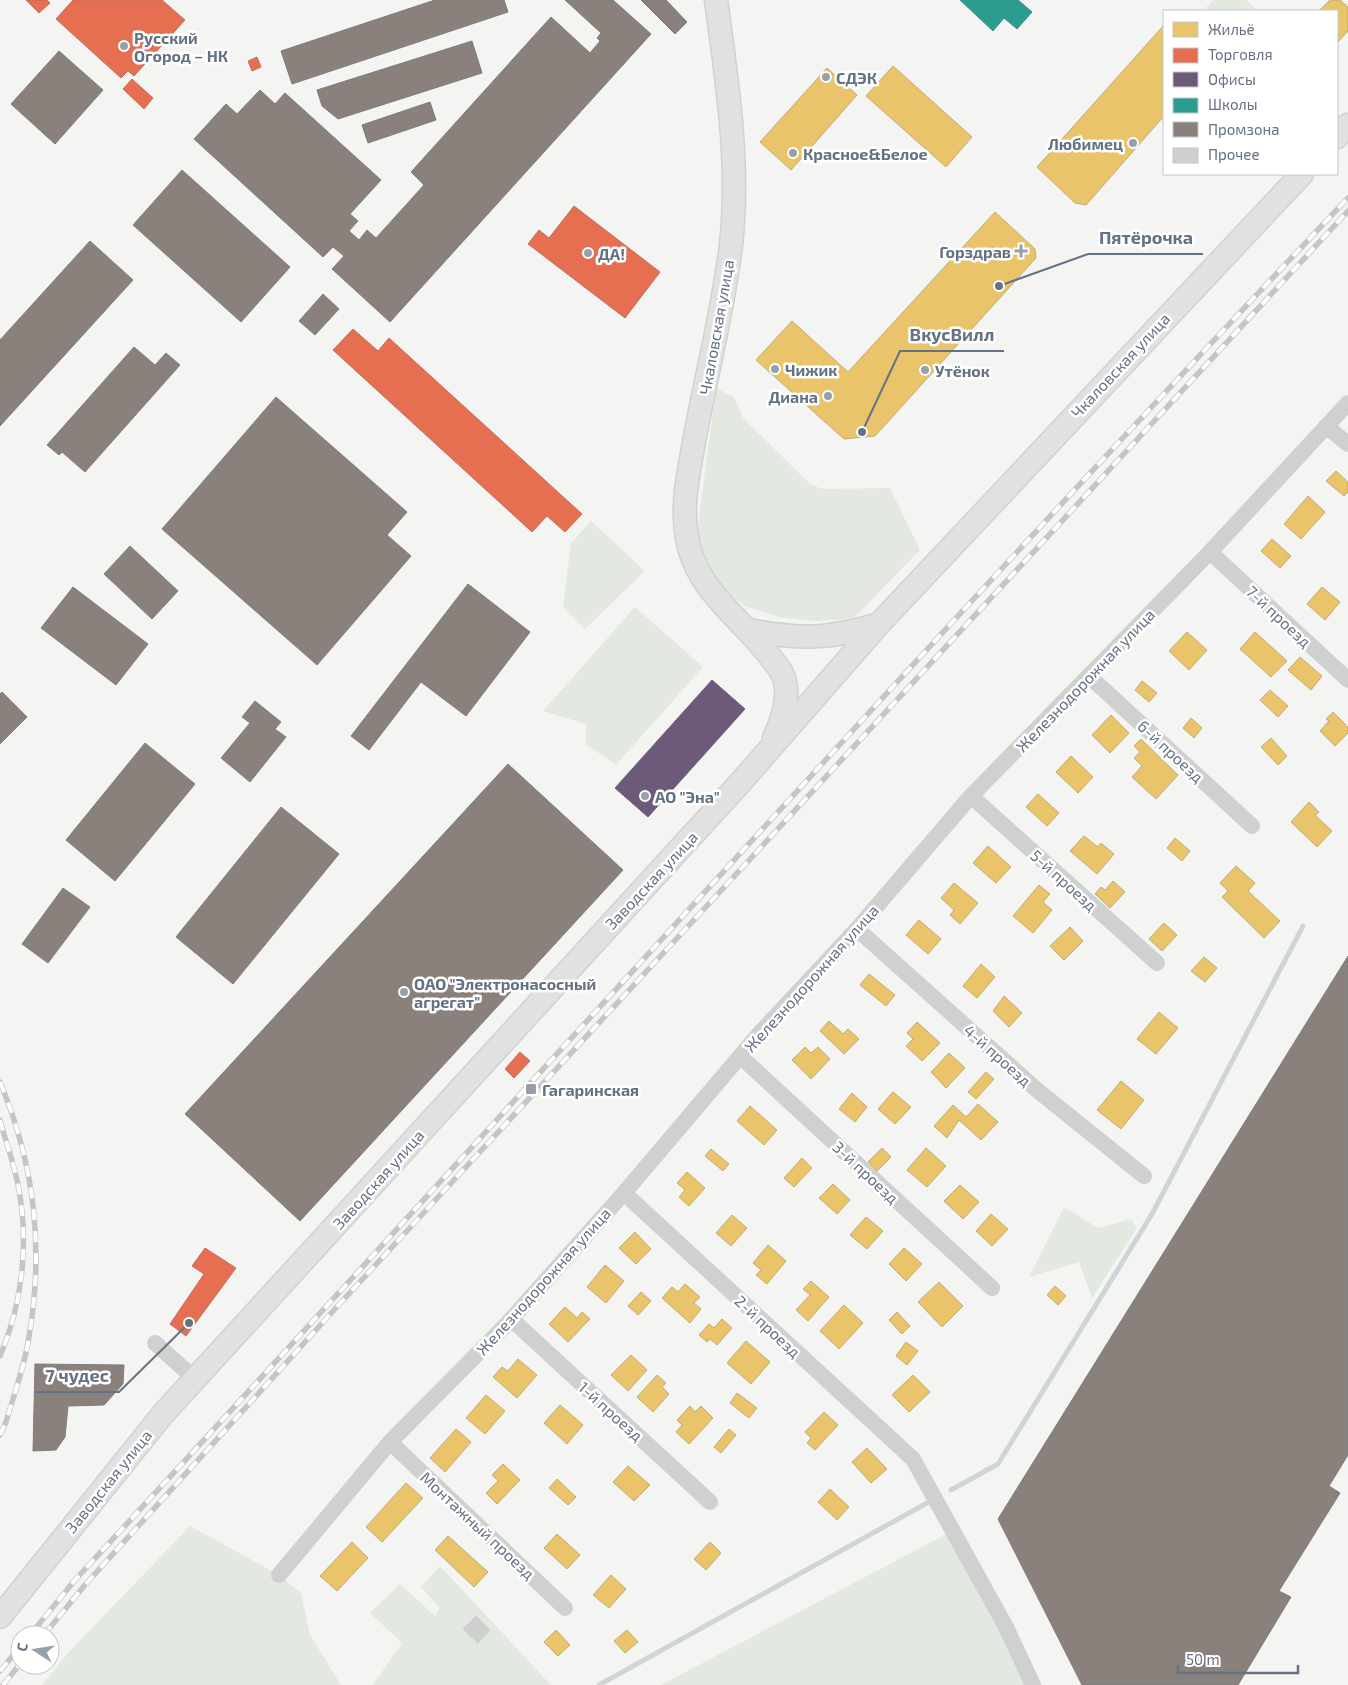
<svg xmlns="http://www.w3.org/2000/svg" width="1348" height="1685" font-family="'Exo 2',sans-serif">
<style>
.green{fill:#e3e8e1}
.homes{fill:#e9c46a;stroke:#c1ab72}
.shops{fill:#e76f51;stroke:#c07060}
.offices{fill:#6d597a;stroke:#6a607d}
.schools{fill:#2a9d8f;stroke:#3b908c}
.industry{fill:#8a817c;stroke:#7f7c7e}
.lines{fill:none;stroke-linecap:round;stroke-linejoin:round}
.stream{stroke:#ced5d8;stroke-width:5}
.building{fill:#ced0d0;stroke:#e4e4e2}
.secondary-casing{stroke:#d0d2d2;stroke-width:25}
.street{stroke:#cfd0d0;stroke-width:16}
.secondary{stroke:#e1e1e2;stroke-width:22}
.rail-casing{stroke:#c4c5c5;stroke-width:5.5}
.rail{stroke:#fff;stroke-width:4;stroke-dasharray:11;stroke-linecap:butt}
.poi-dot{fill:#96a0ab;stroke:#fff;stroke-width:2}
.labels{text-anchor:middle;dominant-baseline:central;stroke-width:5;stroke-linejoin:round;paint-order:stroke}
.poi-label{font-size:16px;font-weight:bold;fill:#647284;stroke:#fff;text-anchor:start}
.street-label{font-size:16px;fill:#647284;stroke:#fff}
.leader{fill:none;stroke:#647284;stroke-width:2}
.callout-dot{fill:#647284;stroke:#fff;stroke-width:2}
.callout-label{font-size:18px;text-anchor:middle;font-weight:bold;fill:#647284;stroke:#fff;stroke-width:5;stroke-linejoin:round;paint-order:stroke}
</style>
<rect width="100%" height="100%" fill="#f4f5f3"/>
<path class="green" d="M1213,0H1246L1258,11H1209L1206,8Z
M716,388L734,397L743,418L811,485L823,489L890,488L920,550L853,619L818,621L782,618L745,606L721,587L700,561L698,525Z
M591,521L645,571L585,629L563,607L571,543Z
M635,607L703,667L616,765L586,744V724L543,711Z
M1064,1207L1098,1228L1131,1219L1137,1228L1092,1298L1079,1262L1029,1277Z
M190,1526L279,1575L301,1593L310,1635L341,1685H42L68,1653Z
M954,1530L1033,1685H661Z
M440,1566L551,1685H373L402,1643L370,1613L400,1584L435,1616L440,1608L421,1587Z"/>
<path class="homes" d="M1330,0H1340L1348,7V31L1337,43V11H1319Z
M1164,25V116L1086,205L1075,203L1037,167Z
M893,66L972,137L946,167L866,96Z
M827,68L857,95L791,170L760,142Z
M995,212L1035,249L1036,258L875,436L844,439L756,360L792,321L848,372Z
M1336,471L1348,482V492L1344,496L1326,481Z
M1308,496L1325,512L1301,539L1284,524Z
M1272,539L1291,556L1280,568L1261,551Z
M1322,587L1340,602L1325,620L1307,604Z
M1187,632L1207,650L1189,670L1169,651Z
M1255,632L1287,661L1271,677L1240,649Z
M1300,657L1322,676L1311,690L1288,670Z
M1142,681L1157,693L1149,702L1135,690Z
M1270,690L1288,706L1278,717L1260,700Z
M1333,712L1348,727V733L1335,746L1320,731L1329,721L1326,719Z
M1111,715L1129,733L1110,753L1092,735Z
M1191,718L1202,728L1194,738L1183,728Z
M1271,738L1287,756L1278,765L1261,747Z
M1141,739L1178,775L1156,799L1132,777L1142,766L1134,758L1140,752L1134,746Z
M1071,756L1093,777L1078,793L1056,772Z
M1038,794L1059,813L1047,826L1026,807Z
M1309,802L1319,812L1315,815L1332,831L1317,847L1291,822Z
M1084,836L1098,847L1101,843L1114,854L1097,874L1070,851Z
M1175,838L1190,851L1182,861L1167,848Z
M988,846L1011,867L996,883L973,863Z
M1236,866L1255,883L1248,891L1280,921L1264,938L1222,897L1228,891L1220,883Z
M1113,881L1125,892L1110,908L1095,894L1101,887L1105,890Z
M954,883L978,903L960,924L950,915L954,910L941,898Z
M1039,885L1050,894L1043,902L1052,910L1033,933L1013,916Z
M919,920L941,939L928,954L906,935Z
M1164,923L1177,935L1162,951L1149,939Z
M1070,927L1083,941L1064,960L1050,946Z
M1204,957L1217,968L1205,982L1191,971Z
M981,964L995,977L977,998L963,986Z
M869,974L895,995L886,1006L860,985Z
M1004,996L1022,1013L1009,1027L993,1011Z
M1159,1012L1178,1028L1156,1054L1137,1039Z
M829,1021L843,1034L848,1029L859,1039L844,1054L820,1031Z
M917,1022L940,1043L922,1061L906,1046L913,1039L907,1033Z
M805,1047L811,1053L818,1047L830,1059L811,1079L792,1060Z
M949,1053L965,1068L946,1088L931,1072Z
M986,1072L994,1079L976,1099L968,1092Z
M1121,1081L1144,1100L1121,1129L1097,1110Z
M893,1092L911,1107L895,1124L878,1109Z
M852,1093L867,1107L855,1122L839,1109Z
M978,1104L998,1122L981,1140L959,1120L947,1138L934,1126L953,1105L966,1117Z
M750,1106L777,1130L764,1145L737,1121Z
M882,1148L891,1157L877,1171L868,1162Z
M926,1148L946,1166L927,1187L907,1170Z
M711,1149L729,1164L723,1171L705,1156Z
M802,1158L812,1168L794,1187L784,1178Z
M687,1172L705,1188L689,1206L679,1197L685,1190L677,1183Z
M833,1184L850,1200L837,1214L819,1198Z
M960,1185L979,1202L963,1219L944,1201Z
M991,1214L1008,1229L992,1246L976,1231Z
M732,1215L747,1228L731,1246L716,1233Z
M866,1217L883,1231L867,1249L850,1235Z
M635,1232L651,1249L636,1264L619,1248Z
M768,1245L786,1261L767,1284L756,1275L761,1270L753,1263Z
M904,1248L922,1264L906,1281L889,1264Z
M605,1265L624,1281L606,1303L587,1287Z
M811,1281L829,1297L808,1321L796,1310L810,1295L803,1289Z
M939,1282L963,1306L942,1327L918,1302Z
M685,1284L700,1297L694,1303L701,1309L690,1323L662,1298L672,1287L678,1292Z
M1055,1286L1066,1296L1058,1305L1047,1295Z
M641,1292L651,1301L638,1315L628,1306Z
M844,1305L863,1323L839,1349L820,1331Z
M565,1307L577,1318L582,1312L590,1319L568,1342L549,1324Z
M897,1312L910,1326L902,1334L889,1320Z
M722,1319L732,1328L717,1345L710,1339L707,1342L699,1335L709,1324L714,1328Z
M746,1341L770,1362L751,1384L727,1363Z
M906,1342L918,1351L907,1365L896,1356Z
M631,1355L647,1370L628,1391L611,1375Z
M518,1359L537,1375L517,1398L493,1377L502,1367L508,1371Z
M657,1375L666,1383L662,1387L669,1394L653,1412L637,1397Z
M913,1375L930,1392L909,1412L892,1395Z
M737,1393L757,1408L749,1418L730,1403Z
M486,1395L505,1411L485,1434L466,1418Z
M560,1405L583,1425L567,1444L544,1423Z
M690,1406L695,1412L701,1406L713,1418L689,1444L676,1432L682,1425L677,1420Z
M824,1412L838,1425L815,1450L807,1443L811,1438L805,1432Z
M456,1429L471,1442L445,1472L430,1458Z
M729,1429L736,1435L721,1453L714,1447Z
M867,1448L887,1469L871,1483L852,1462Z
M503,1464L520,1480L497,1504L486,1493L498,1481L492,1475Z
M628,1466L650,1485L634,1501L613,1482Z
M557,1479L576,1497L568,1505L549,1488Z
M406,1483L423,1498L382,1542L366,1527Z
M830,1489L849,1507L837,1520L818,1502Z
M557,1534L580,1555L567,1569L544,1548Z
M448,1536L488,1572L474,1587L435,1550Z
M352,1542L368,1558L337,1591L320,1576Z
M710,1542L721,1553L706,1570L694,1559Z
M611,1575L626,1589L609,1608L593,1595Z
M556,1630L570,1645L558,1656L544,1642Z
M627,1630L638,1642L625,1653L614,1641Z"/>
<path class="shops" d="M26,0H47L50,3L39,13Z
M73,0H162L185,20L134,76L128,71L121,78L56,19Z
M257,57L261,67L252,71L248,61Z
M132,79L153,98L144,109L123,89Z
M574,206L660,272L625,318L528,244L539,230L549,238Z
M353,329L378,351L389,338L582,514L565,532L547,516L532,532L333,350Z
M520,1052L530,1061L514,1078L505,1069Z
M205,1248L236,1268L186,1336L170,1324L204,1274L192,1266Z"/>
<path class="offices" d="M712,680L745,709L648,817L615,788Z"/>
<path class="schools" d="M960,0H1018L1032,12L1017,29L1004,18L993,31Z"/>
<path class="industry" d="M435,0H504L508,12L292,84L281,51Z
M565,0H613L651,34L390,322L332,269L344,256L333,247L323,257L194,139L226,104L237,114L260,90L275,104L285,93L381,180L350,214L358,221L349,231L359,240L367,230L376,238L424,185L411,172L551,17L590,53L600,41L597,38L601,33Z
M641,0H666L687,22L675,34Z
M472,41L482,73L338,119L322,106L317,90Z
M59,51L103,90L55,144L11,104Z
M430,102L436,120L368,143L362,125Z
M182,170L290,267L241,322L133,225Z
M90,241L133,280L0,426V340Z
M323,294L339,309L315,335L299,321Z
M134,347L155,365L166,353L180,365L85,472L62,452L59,455L47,445Z
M276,397L407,512L387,535L411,556L317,665L162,529Z
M130,546L178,591L152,619L104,574Z
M468,584L530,632L466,716L421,682L369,750L351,736Z
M73,587L148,644L116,685L41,628Z
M2,692L27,717L0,744V694Z
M255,701L281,722L275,729L286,737L250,782L221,758L250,723L242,717Z
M145,743L195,784L115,881L66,840Z
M508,764L623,870L300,1221L185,1114Z
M281,807L339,854L233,984L176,937Z
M63,888L90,907L48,963L22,944Z
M1348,956V1455L1329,1486L1340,1493L1279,1591L1291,1597L1238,1685H1082L998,1519Z
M35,1364L124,1365L123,1384L104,1405L68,1406L65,1437L56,1450L33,1451Z"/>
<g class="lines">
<path class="stream" d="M951,1490L998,1464L1152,1214L1303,926
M599,1685L927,1503"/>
</g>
<path class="building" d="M476,1615L491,1630L478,1644L462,1629Z"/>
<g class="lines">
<g class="secondary-casing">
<path id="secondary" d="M716,0C727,81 740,163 731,245C723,311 706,376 694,442C689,471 682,501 686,531C692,587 736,613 769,655C774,662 783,671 785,681C789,701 782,720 774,738
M1337,137L1348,125
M879,624L1302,174
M0,1617L163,1414L740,783L879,624C832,639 798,640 750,630"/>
</g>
<path class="street" d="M1326,426L1348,444
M1210,552L1348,680
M1089,676L1252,826
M971,796L1157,963
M857,929L1037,1090L1144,1176
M740,1056L992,1288
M624,1193L913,1459L1006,1627L1033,1685
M511,1319L710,1502
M155,1343L195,1379
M390,1442L565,1608
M279,1575L390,1442L505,1326L624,1193L759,1034L857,929L971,796L1210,552L1348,403"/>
<use href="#secondary" class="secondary"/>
<g class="rail-casing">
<path id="rail" d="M0,1082C35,1166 44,1248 29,1337C25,1365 14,1394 6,1422L0,1435
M0,1120C6,1143 15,1166 19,1190C29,1245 22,1305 0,1356
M30,1635L75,1580C500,1120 917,653 1348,198
M44,1635L84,1586L334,1310L1348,211
M0,1671L20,1647
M3,1685L20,1664"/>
</g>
<use href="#rail" class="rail"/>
</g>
<g class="poi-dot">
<circle cx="124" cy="46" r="5"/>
<circle cx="826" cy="77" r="5"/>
<circle cx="1133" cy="143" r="5"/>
<circle cx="793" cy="153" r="5"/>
<path d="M1018.5 243.5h5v5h5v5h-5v5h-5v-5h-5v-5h5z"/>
<circle cx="588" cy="253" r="5"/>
<circle cx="775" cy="369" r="5"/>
<circle cx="925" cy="370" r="5"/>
<circle cx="828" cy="396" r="5"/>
<circle cx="645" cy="796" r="5"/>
<circle cx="404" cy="992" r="5"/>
<rect x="525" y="1083" width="12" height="12" rx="2.5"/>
</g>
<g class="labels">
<g class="poi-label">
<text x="134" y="37">Русский<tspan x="134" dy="18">Огород – НК</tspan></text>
<text x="836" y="77">СДЭК</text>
<text x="1123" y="143" text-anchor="end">Любимец</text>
<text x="803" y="153">Красное&amp;Белое</text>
<text x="1011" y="251" text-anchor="end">Горздрав</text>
<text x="598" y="253">ДА!</text>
<text x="785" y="369">Чижик</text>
<text x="935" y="370">Утёнок</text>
<text x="818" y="396" text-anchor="end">Диана</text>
<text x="655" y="796">АО "Эна"</text>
<text x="414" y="983">ОАО "Электронасосный<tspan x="414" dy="18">агрегат"</tspan></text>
<text x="542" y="1089">Гагаринская</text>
</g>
<g class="street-label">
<text transform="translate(716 327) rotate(-80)">Чкаловская улица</text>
<text transform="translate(1120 365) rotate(-47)">Чкаловская улица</text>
<text transform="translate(1279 616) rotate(43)">7-й проезд</text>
<text transform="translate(1085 680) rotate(-46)">Железнодорожная улица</text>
<text transform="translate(1171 751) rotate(43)">6-й проезд</text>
<text transform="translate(651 880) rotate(-47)">Заводская улица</text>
<text transform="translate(1064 880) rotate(42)">5-й проезд</text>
<text transform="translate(811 978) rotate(-48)">Железнодорожная улица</text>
<text transform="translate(998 1055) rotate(42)">4-й проезд</text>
<text transform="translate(866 1172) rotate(43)">3-й проезд</text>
<text transform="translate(378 1179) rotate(-48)">Заводская улица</text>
<text transform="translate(543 1281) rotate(-48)">Железнодорожная улица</text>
<text transform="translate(768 1326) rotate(43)">2-й проезд</text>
<text transform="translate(611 1411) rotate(42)">1-й проезд</text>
<text transform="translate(108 1481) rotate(-51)">Заводская улица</text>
<text transform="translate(478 1525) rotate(43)">Монтажный проезд</text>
</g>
</g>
<path class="leader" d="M999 286L1088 254H1203M862 432L900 351H1004M189 1323L119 1392H35"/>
<g class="callout-dot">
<circle cx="999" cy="286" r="5"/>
<circle cx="862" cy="432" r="5"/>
<circle cx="189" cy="1323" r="5"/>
</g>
<g class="callout-label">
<text x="1146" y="244">Пятёрочка</text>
<text x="952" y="341">ВкусВилл</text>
<text x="77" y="1382">7 чудес</text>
</g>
<rect x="1163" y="10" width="175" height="165" fill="#ffffff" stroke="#c1c7ce"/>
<rect x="1173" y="22" width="25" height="15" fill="#e9c46a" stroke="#c1c7ce"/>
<text x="1208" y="35" font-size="15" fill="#647284">Жильё</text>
<rect x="1173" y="48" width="25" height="15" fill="#e76f51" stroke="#c1c7ce"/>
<text x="1208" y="60" font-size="15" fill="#647284">Торговля</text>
<rect x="1173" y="72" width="25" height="15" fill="#6d597a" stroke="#c1c7ce"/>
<text x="1208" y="85" font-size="15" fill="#647284">Офисы</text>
<rect x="1173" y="98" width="25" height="15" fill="#2a9d8f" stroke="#c1c7ce"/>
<text x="1208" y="110" font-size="15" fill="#647284">Школы</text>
<rect x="1173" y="122" width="25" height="15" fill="#8a817c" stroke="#c1c7ce"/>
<text x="1208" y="135" font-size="15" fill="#647284">Промзона</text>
<rect x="1173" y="148" width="25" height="15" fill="#ced0d0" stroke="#c1c7ce"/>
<text x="1208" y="160" font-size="15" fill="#647284">Прочее</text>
<g transform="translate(35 1650) rotate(282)"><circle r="24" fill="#ffffff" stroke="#c1c7ce"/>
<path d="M0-4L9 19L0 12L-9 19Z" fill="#96a0ab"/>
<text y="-8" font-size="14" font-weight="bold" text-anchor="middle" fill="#647284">С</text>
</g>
<path d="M1178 1665v8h120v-8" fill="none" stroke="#647284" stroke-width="2.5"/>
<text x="1186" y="1665" font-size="15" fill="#647284" stroke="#ffffff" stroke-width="4" paint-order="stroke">50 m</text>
</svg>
